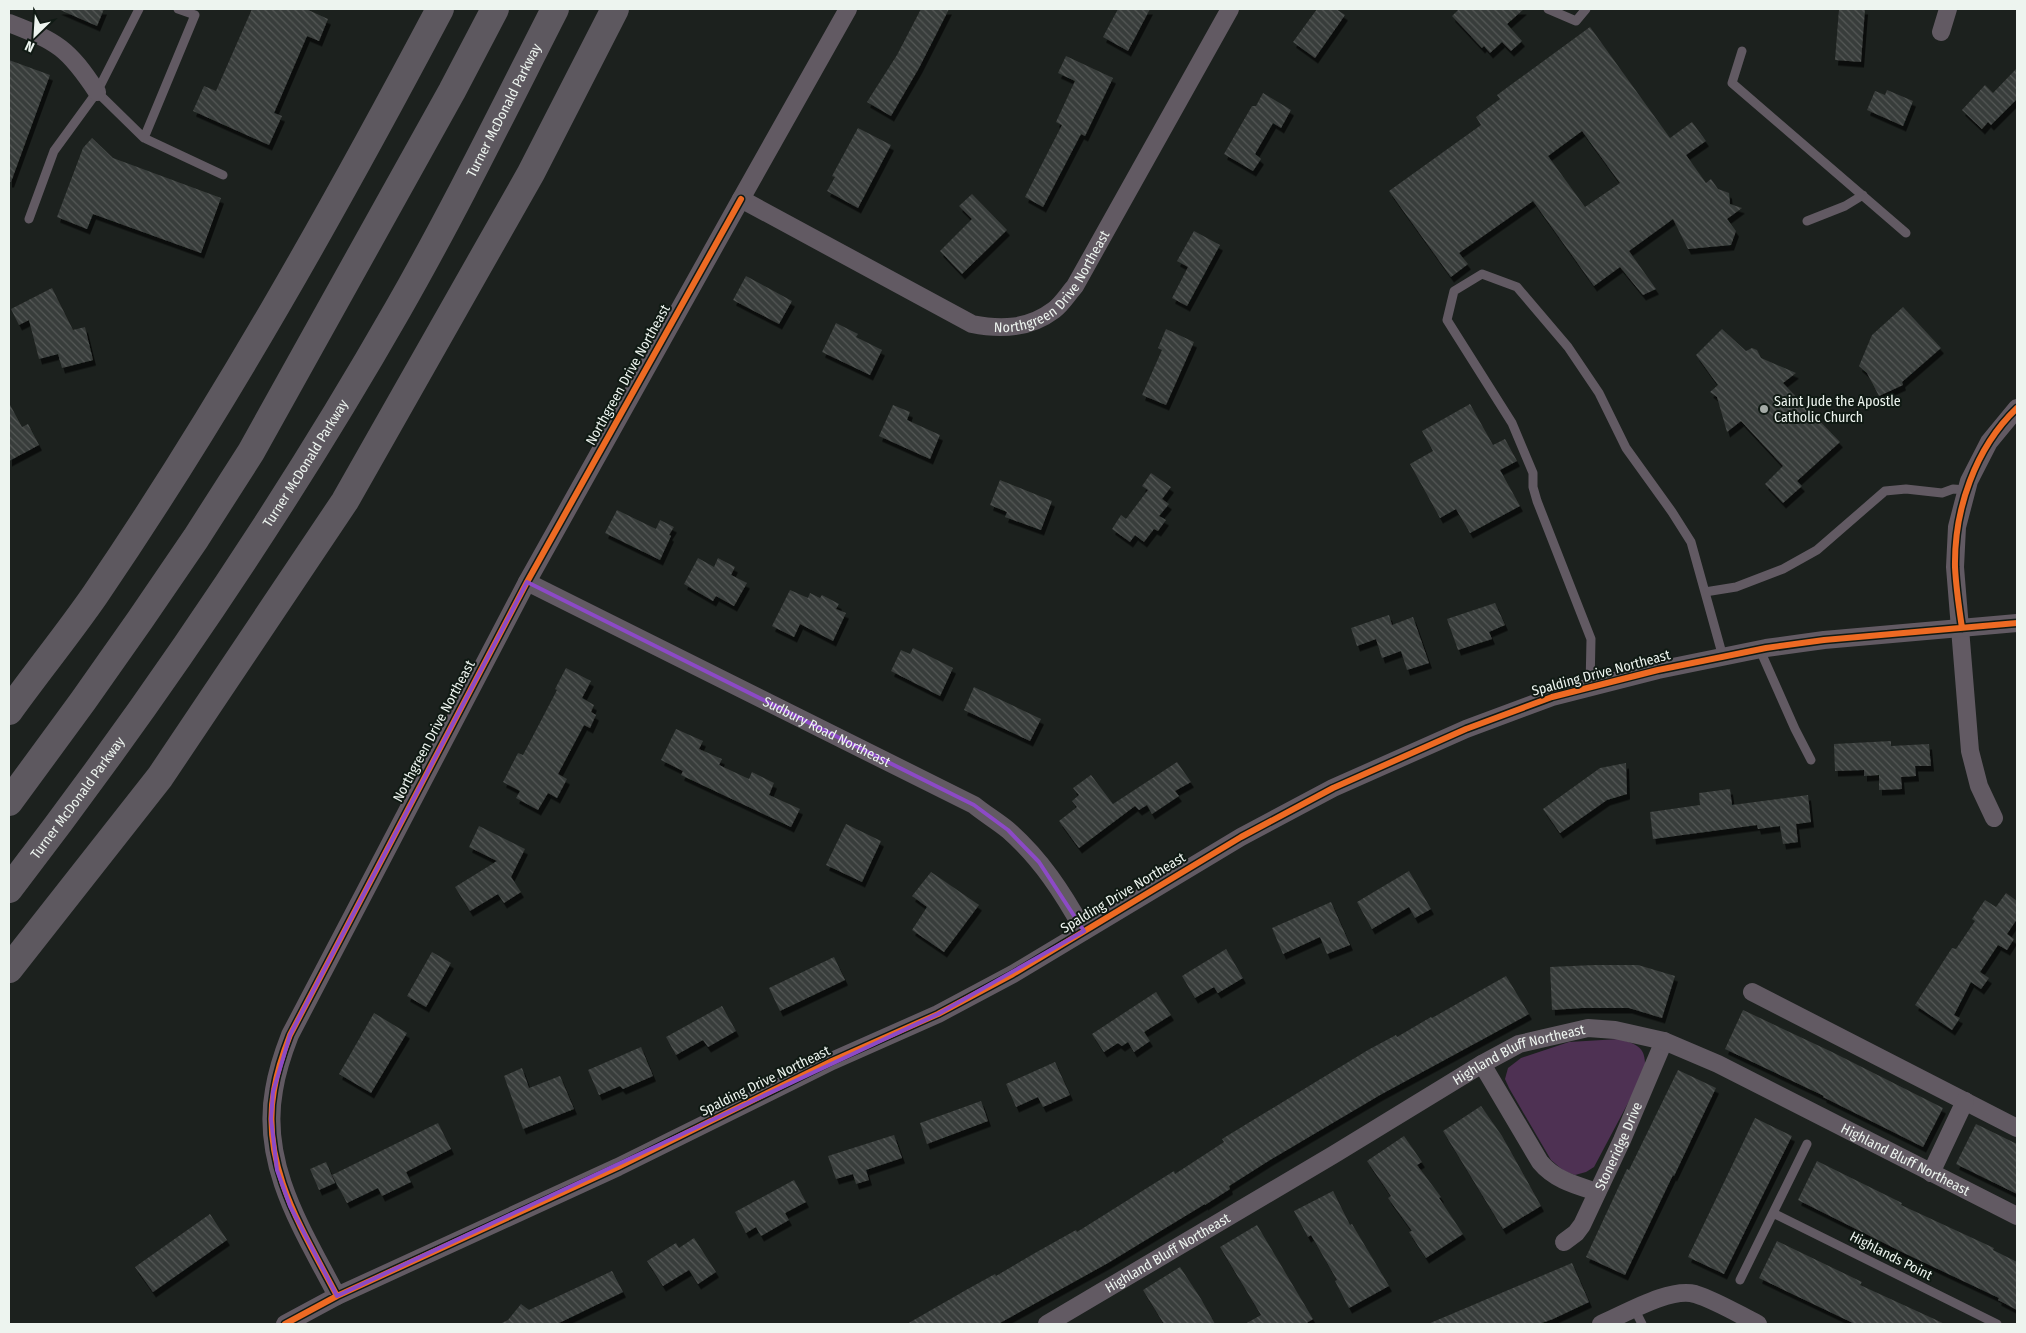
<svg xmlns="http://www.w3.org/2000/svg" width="2026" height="1333" font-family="'Fira Sans Condensed',sans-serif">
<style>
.green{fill:#4e3153}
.building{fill:url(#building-back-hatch);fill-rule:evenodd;filter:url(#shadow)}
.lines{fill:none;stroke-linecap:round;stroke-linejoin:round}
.lane{stroke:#625a63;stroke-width:9}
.street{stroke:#625a63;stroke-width:18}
.highway{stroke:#5d585f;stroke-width:28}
.cycleway-casing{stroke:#101a14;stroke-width:9}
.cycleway{stroke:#ed6a23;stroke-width:6}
.marked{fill:none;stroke:#8c4ac6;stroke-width:4;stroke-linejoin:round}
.poi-dot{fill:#a4aaa6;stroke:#101a14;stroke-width:2}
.labels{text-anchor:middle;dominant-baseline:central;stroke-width:4;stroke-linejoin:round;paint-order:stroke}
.street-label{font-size:14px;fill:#edf4ef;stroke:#101a14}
.poi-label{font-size:14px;fill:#edf4ef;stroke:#101a14;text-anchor:start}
</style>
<defs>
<pattern id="building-back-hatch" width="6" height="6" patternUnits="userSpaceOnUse" patternTransform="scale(1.25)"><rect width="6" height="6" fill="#383c3a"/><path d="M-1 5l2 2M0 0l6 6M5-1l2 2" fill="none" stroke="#555957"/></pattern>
<filter id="shadow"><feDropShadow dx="3" dy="5.5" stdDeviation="0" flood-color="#0009"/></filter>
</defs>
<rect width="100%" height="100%" fill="#1c211e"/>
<path class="green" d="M1619,1039C1640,1045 1646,1048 1645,1071L1594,1167L1586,1172L1575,1175L1564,1171L1551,1160L1509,1088L1505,1079L1508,1068L1521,1058L1569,1042Z"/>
<path class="building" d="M58,9H104L97,26Z
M252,9H306L328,19L319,41L307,36L274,113L282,116L269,145L193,111L204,86L216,91Z
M921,9H949L919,68L891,116L867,102L897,55Z
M1118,9H1150L1128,51L1103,37Z
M1317,9H1336L1345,15L1315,58L1293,42Z
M1459,9H1524L1507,24L1522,41L1511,51L1502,42L1490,53L1484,46L1482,48L1452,16Z
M1839,9H1865L1861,62L1835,60Z
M1590,27L1670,138L1692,122L1706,141L1686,155L1706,183L1711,179L1718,189L1729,193L1730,204L1742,208L1727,219L1736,231L1731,245L1688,249L1673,219L1629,251L1656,289L1643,295L1620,267L1594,286L1533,201L1459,253L1468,264L1451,277L1389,191L1481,125L1476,117L1500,99L1497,95ZM1582,131L1620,183L1585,207L1548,156Z
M1066,56L1113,78L1085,136L1081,134L1043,207L1025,197L1062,125L1056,122L1075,81L1058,73Z
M9,60L50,75L11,182H9Z
M2017,68V99L1991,125L1988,122L1982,129L1962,110L1985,85L1993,93Z
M1887,90L1913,101L1903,126L1867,110L1875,91L1885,95Z
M1263,93L1291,110L1281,128L1273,123L1255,154L1261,159L1253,171L1224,154L1252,106H1256Z
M858,128L891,145L858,208L827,191L835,177L832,176Z
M92,138L113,158L221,198L201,253L93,214L87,229L57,217L83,148Z
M972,194L1007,230L962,274L940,251L972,219L959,206Z
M1194,231L1220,245L1187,306L1172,298L1188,267L1177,261Z
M746,276L792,301L779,324L733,300Z
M52,288L73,330L85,327L93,360L62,368L58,354L39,359L29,320L19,325L11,309Z
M1903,307L1941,348L1902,382L1903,385L1879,396L1867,373L1859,366L1872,335Z
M836,323L858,334L856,337L882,350L870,375L822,352Z
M1166,329L1194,342L1166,405L1142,395L1162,350L1158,348Z
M1722,329L1746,351L1752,348L1757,350L1761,358L1796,373L1783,383L1840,442L1797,481L1802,486L1783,503L1765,484L1783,466L1741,421L1727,432L1717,397L1710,392L1718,385L1696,355Z
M9,403L22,427L28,424L39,445L9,461Z
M1470,404L1493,445L1505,439L1517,461L1500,470L1520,506L1470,533L1456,509L1440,518L1410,464L1433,451L1422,431Z
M893,405L910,412L907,420L940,435L930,459L879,436Z
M1151,473L1171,487L1162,499L1169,504L1159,516L1166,520L1158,531L1154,529L1144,542L1135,535L1130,542L1112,529L1121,515L1126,519L1148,490L1142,486Z
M1000,480L1052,501L1041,530L1005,517L1007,512L990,505Z
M617,510L656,529L660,520L674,527L669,535L671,536L660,560L605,533Z
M698,558L714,567L718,558L735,567L731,575L747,583L734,606L716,596L713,601L684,584Z
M790,590L808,598L810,593L820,598L822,595L839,604L836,609L846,613L833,641L800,624L794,637L772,626Z
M1495,603L1505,625L1489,632L1492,639L1458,650L1447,619Z
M1389,615L1392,625L1413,617L1429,663L1407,670L1401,651L1382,658L1376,639L1357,646L1351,628Z
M913,648L953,668L940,696L891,671L901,650L910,654Z
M566,668L591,681L582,698L594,705L591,712L596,715L590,728L584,725L558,774L567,779L557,798L548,793L538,810L516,798L520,791L503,782L518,753L523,755L557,690L555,689Z
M974,687L1041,719L1030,741L964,710Z
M676,729L703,741L699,749L722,759L719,765L749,779L752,772L774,783L769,795L800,809L791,827L681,775L683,771L661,760Z
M1891,741V746L1929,744L1931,766H1915L1916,776L1901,777L1902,789L1879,790V775L1864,776V770L1835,771L1834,744Z
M1177,762L1191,782L1175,791L1179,796L1152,814L1147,805L1139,810L1135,806L1079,848L1059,821L1077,807L1072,801L1079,795L1073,788L1091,775L1113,804Z
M1626,763L1627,794L1607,800L1560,833L1543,809L1600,768Z
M1730,789L1732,805L1808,795L1811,822L1796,824L1798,842L1783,844L1780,826L1758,829L1757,825L1653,839L1650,812L1700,805L1699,793Z
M846,824L881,841L862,882L826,865Z
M479,826L525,849L511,877L521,892L504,903L498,894L470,911L455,887L497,861L469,847Z
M1409,871L1431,909L1415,918L1409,907L1372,929L1357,902Z
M931,872L979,905L944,952L912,930L927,907L912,896Z
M2006,893L2017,901V919L2007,934L2014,939L2007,950L1998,945L1980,972L1989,978L1981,989L1971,982L1954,1015L1960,1018L1952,1030L1915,1005L1952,948L1956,949L1975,921L1972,919L1985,900L1996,907Z
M1331,902L1350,945L1327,954L1320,937L1283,954L1272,928Z
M1226,949L1243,978L1218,993L1214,987L1195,998L1182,976Z
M432,952L451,963L426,1007L407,996Z
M834,957L845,980L780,1011L769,988Z
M1594,965H1638L1675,976L1662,1018L1629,1008H1582L1552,1010L1550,967Z
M1506,976L1529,1014L1380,1095L1270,1160L1229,1186L1230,1189L1205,1205V1204L1108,1263L998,1324H907L966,1290L995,1274L996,1276L1035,1253L1076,1230L1077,1232L1174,1171L1175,1174L1224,1142L1222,1139L1368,1050L1396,1035L1397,1037L1431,1017L1432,1018Z
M1156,992L1171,1015L1144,1032L1150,1041L1134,1052L1128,1042L1122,1046L1118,1043L1104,1052L1092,1034Z
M722,1006L736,1031L708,1047L703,1040L676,1055L666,1037Z
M1743,1010L1832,1052L1943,1108L1923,1147L1823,1097L1824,1096L1725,1049Z
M374,1013L407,1033L371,1093L339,1074Z
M641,1047L653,1076L623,1089L620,1086L599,1095L588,1070Z
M1055,1062L1070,1095L1043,1107L1038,1097L1016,1107L1006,1084Z
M522,1068L529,1088L560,1076L574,1109L523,1129L504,1076Z
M1678,1070L1716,1088L1674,1176L1673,1175L1625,1275L1586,1257L1627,1169L1629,1170Z
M981,1101L988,1121L927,1144L920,1123Z
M1481,1106L1502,1136L1541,1206L1503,1229L1443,1131Z
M1755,1118L1792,1136L1724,1274L1688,1257Z
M438,1123L451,1149L406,1172L411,1182L382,1196L378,1188L347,1203L332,1175Z
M1976,1124L2017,1144V1194L1956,1164Z
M894,1135L902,1158L866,1170L869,1180L856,1184L853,1174L836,1179L828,1156Z
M1404,1136L1422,1162L1417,1165L1441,1197L1439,1198L1463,1234L1426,1258L1409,1232L1412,1231L1388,1198L1391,1196L1367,1161Z
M1817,1161L1902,1203L1901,1205L1994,1248L1993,1250L2017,1262V1310L1998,1300L1999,1298L1904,1253L1798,1200Z
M326,1162L335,1183L319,1190L310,1169Z
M794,1180L806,1202L785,1213L789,1220L761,1236L756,1227L746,1233L735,1212Z
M1333,1191L1350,1225L1352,1224L1389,1286L1349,1308L1335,1281L1337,1280L1311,1235L1308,1237L1294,1211Z
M210,1214L227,1240L153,1292L135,1267Z
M1257,1225L1313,1319L1305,1324H1245L1261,1315L1220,1247Z
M694,1238L716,1272L698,1284L689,1270L663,1286L647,1261L676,1243L679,1248Z
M1777,1241L1862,1282L1860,1285L1945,1324H1855L1759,1278Z
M1572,1263L1589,1302L1553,1319L1539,1324H1428Z
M1180,1267L1201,1299L1215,1324H1164L1143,1290Z
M612,1271L623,1292L557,1324H500L508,1320L521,1304L529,1310Z"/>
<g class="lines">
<path class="lane" d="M1548,9L1576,21L1586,9
M1742,51L1732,83L1906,233
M97,92L144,138L195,15L178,9
M144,138L223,175
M29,219L54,151L97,92L139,9
M1807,221L1845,206L1863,195
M1705,592L1736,587L1783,569L1817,550L1885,491L1906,489L1942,493L1953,489L1967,490
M1760,650L1795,729L1811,760
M1590,687L1591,639L1537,501L1533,487V473L1512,423L1447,320L1454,291L1482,274L1517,287L1568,347L1599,393L1626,448L1672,512L1691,542L1723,657
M1773,1213L1997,1324
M1740,1280L1807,1144
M1635,1310L1642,1324"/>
<g class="street">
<path id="s1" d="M848,9L741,199L972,324C1001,330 1029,329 1054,310C1062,304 1068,294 1075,286L1230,9"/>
<path d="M9,23C58,42 68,48 97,92"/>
<path d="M1941,32L1948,9"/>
<path id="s2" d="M527,582L974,805C985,814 997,821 1008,830C1041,859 1063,893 1084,931"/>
<path d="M1994,818L1979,786L1970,751L1955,567L1957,527L1969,481L1989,442L2017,408"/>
<path d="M1752,992L2017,1128"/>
<path d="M1482,1064L1540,1162C1555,1180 1575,1185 1597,1192"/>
<path d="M1931,1173L1965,1101"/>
<path id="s3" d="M1564,1242L1576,1233L1582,1225L1622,1140L1664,1041"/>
<path d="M337,1296C304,1232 260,1166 274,1090C277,1071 283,1053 290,1035L527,582L741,199"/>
<path d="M285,1324L337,1296L618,1167L832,1061L938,1014L1013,974L1241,837L1333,788L1466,729L1552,697L1658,670L1766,648L1824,640L2017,623"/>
<path id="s4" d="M1047,1324L1333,1155L1482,1064L1519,1044L1588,1028L1615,1030L1664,1041L1718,1064L2017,1216"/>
<path d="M1601,1324C1625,1314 1670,1287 1695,1294C1717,1301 1738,1314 1758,1324"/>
</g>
<g class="highway">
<path d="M9,711C37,672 68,634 95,595C223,407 334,209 440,9"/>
<path d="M9,802L83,701L140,620L196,538L251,452L452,91L495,9"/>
<path id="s5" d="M9,889C151,704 282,512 398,309C454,211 504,109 555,9"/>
<path d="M9,969L160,777L345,501L531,173L615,9"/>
</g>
<g class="cycleway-casing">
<path id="cycleway" d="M1962,628C1959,608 1956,587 1955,567C1954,510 1975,448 2017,408
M337,1296C304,1232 260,1166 274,1090C277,1071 283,1053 290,1035L527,582L741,199
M285,1324L337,1296L618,1167L832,1061L938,1014L1013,974L1241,837L1333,788L1466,729L1552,697L1658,670L1766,648L1824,640L2017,623"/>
</g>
<use href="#cycleway" class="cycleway"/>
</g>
<path class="marked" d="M527,582L974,805L1008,830L1039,862L1084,931L938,1014L337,1296L290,1206L277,1170L271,1119L273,1092L290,1035Z"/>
<circle class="poi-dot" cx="1764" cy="409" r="5"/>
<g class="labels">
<g class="street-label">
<text stroke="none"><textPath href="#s5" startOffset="924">Turner McDonald Parkway</textPath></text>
<text stroke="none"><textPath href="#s1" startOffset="582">Northgreen Drive Northeast</textPath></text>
<text transform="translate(628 375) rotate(-61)">Northgreen Drive Northeast</text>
<text stroke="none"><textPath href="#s5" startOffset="519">Turner McDonald Parkway</textPath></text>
<text transform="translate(1601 673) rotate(-15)">Spalding Drive Northeast</text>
<text transform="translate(434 731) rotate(-62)">Northgreen Drive Northeast</text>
<text stroke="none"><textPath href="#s2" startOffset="335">Sudbury Road Northeast</textPath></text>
<text stroke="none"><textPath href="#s5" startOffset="114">Turner McDonald Parkway</textPath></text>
<text transform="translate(1123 893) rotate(-31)">Spalding Drive Northeast</text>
<text stroke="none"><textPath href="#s4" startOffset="545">Highland Bluff Northeast</textPath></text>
<text transform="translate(765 1081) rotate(-26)">Spalding Drive Northeast</text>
<text stroke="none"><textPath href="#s3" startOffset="112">Stoneridge Drive</textPath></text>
<text stroke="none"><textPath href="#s4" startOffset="966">Highland Bluff Northeast</textPath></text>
<text stroke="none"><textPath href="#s4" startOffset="140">Highland Bluff Northeast</textPath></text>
<text transform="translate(1891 1256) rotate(27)">Highlands Point</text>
</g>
<g class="poi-label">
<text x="1774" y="401">Saint Jude the Apostle<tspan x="1774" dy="16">Catholic Church</tspan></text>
</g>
</g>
<rect width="2026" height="1333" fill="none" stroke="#edf4ef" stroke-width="20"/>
<g transform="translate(35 35) rotate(205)" stroke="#101a14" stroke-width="4" paint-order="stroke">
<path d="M0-4L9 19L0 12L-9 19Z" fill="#edf4ef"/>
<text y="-8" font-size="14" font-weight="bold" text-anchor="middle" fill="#edf4ef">N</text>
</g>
</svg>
